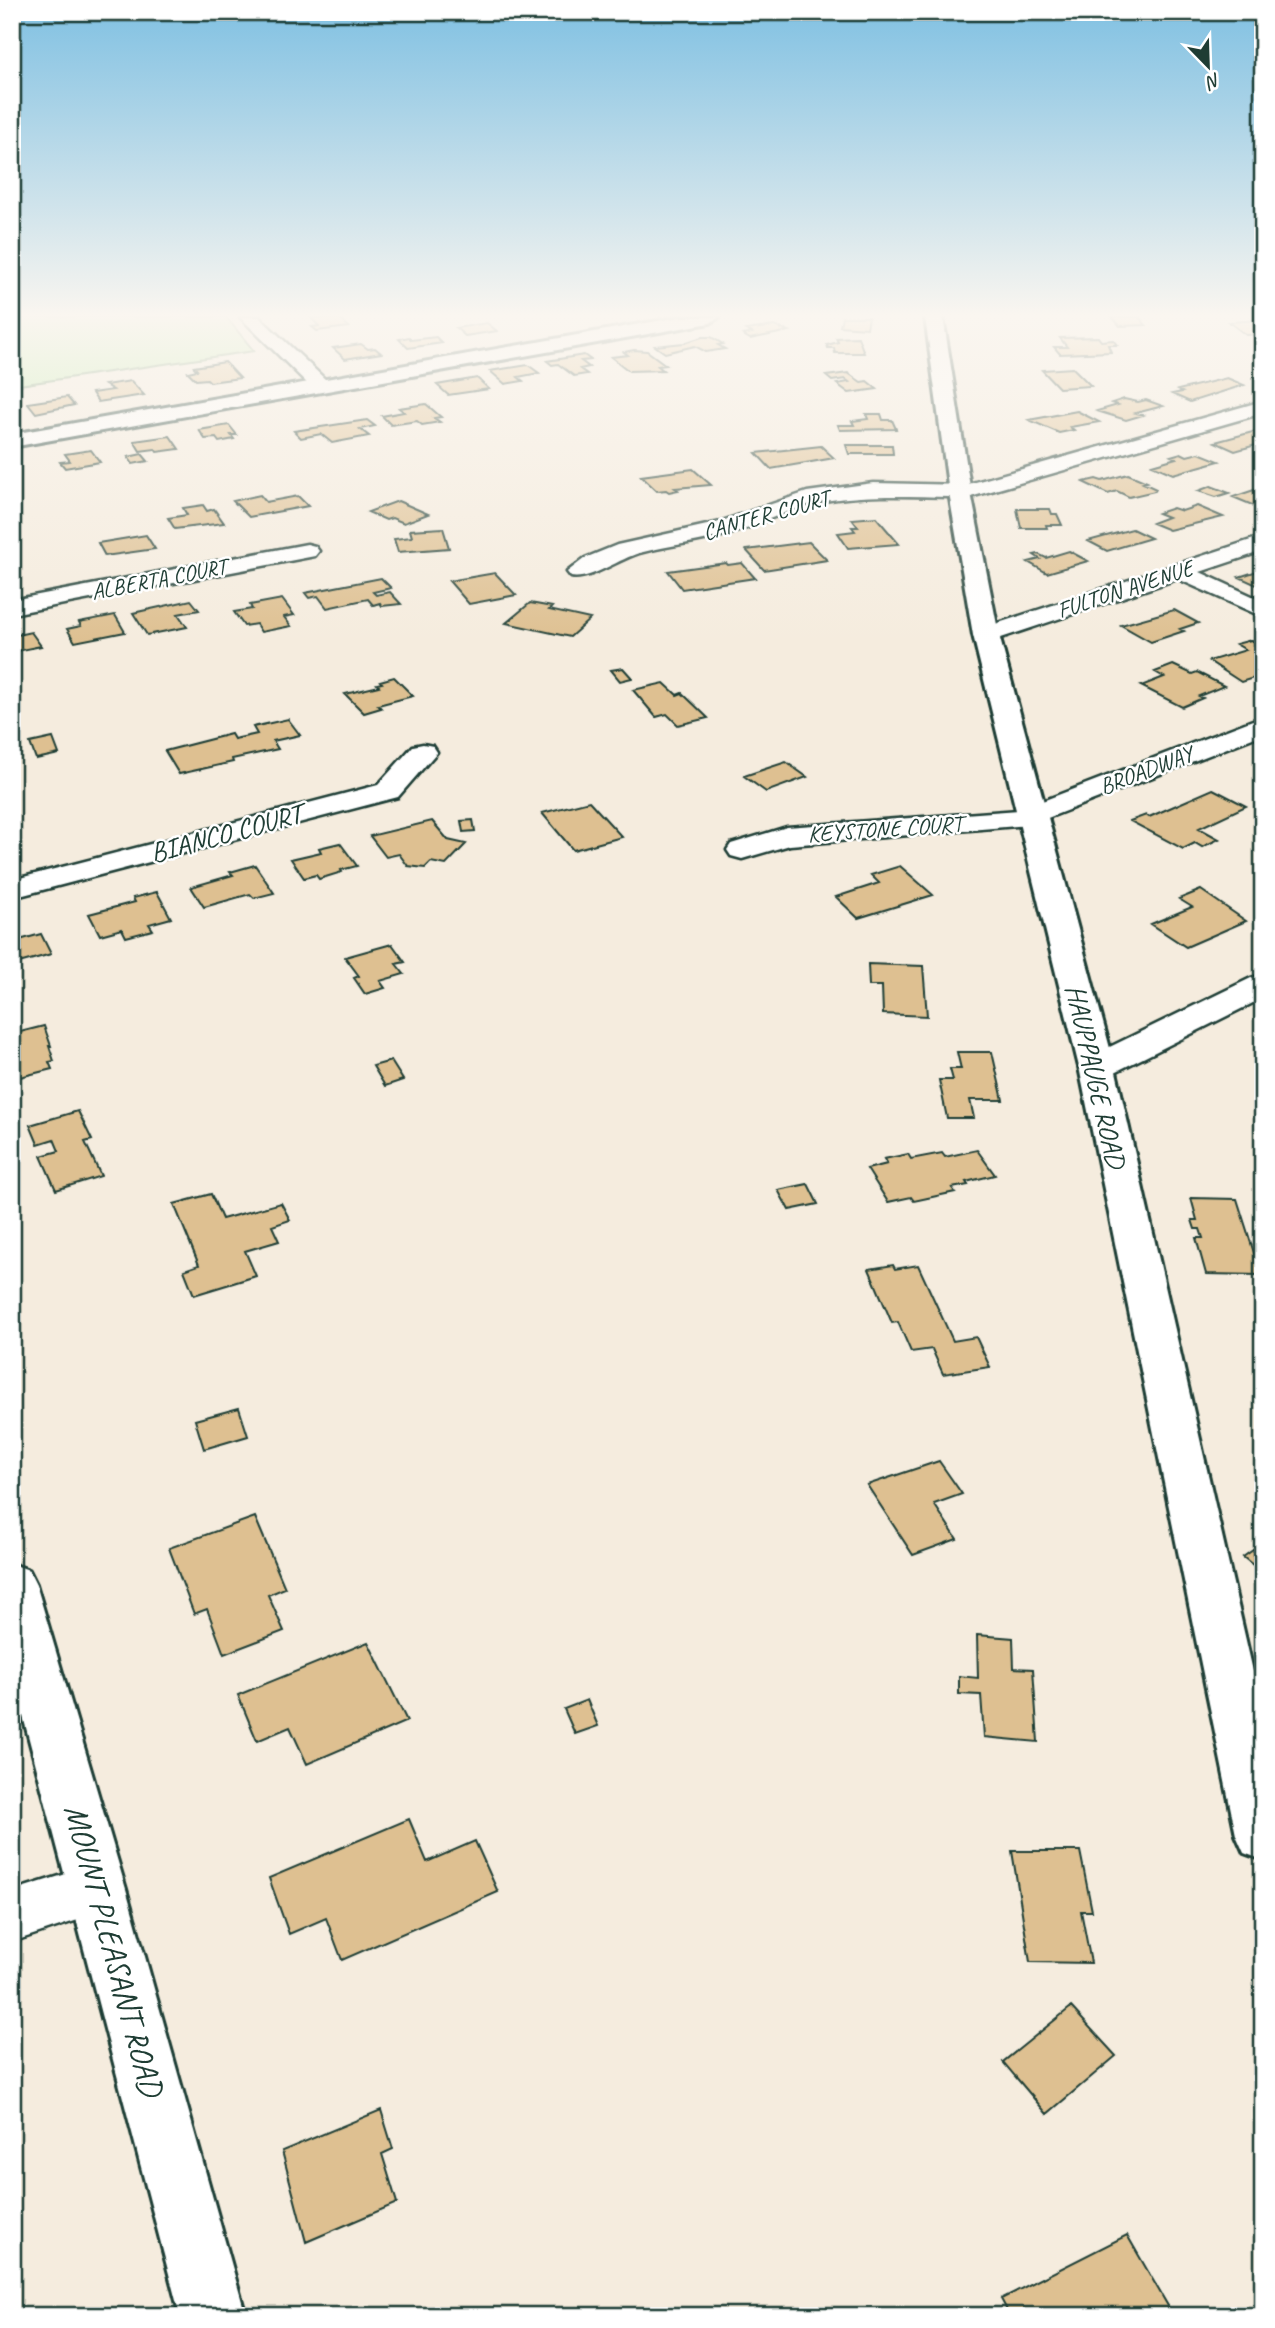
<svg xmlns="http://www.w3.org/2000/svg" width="1275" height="2328" font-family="Caveat,sans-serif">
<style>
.green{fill:#beeead;stroke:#6e9670;stroke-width:2}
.building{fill:#dec091;stroke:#1f3d34;stroke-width:2}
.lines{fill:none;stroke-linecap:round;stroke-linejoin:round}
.street-casing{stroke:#1f3d34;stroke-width:5}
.secondary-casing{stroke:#1f3d34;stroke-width:6}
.primary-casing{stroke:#1f3d34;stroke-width:6}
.street{fill:#fff;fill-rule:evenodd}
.secondary{fill:#fff;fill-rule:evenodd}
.primary{fill:#fff;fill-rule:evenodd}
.labels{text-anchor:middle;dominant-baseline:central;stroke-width:5;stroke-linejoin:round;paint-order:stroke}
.far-street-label{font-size:23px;fill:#1f3d34;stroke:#fff}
.street-label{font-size:28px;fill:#1f3d34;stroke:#fff}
.near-street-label{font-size:33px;fill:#1f3d34;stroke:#fff}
</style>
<rect width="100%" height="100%" fill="#f5ecde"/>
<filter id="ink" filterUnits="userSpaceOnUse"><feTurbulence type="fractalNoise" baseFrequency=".0143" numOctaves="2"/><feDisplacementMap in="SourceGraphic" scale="14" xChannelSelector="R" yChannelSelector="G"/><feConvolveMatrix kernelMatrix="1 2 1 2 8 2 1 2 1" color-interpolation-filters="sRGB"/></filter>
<g filter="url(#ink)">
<path class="green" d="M12,317H226L254,351L12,386Z"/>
<path class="building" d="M338,317L349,327L317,331L312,327L319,326L311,318Z
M842,317H869L867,328L840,326Z
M1112,317H1139L1146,325L1120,326Z
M1260,320L1263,322V334L1246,335L1229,322Z
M487,323L497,331L465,336L456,328Z
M774,326L789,331L750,339L743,335L752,333L746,330Z
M409,337L411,340L436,337L442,343L408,348L399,339Z
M702,337H711L723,344L718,345L725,349L706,352L695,346L665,353L655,346L684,343Z
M858,337L864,353H835L834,348H828L827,345L838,342L836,338Z
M1098,337L1101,341L1113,340L1117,345H1108L1111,352L1060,354L1054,347H1067L1060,338Z
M361,344L368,349L375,348L381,353L345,359L333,348Z
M634,350L647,351L666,365L658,366L663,370L629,371L611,357L628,355L624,352Z
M584,355L591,360L581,361L589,367L580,369L587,374L574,376L558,364L552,365L547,361Z
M225,362L240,378L210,382L207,379L196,380L188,372L197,370L194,367Z
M528,365L539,373L518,377L523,381L505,384L490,371Z
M1073,368L1091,386L1059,388L1042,370Z
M848,373L861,382L867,381L877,389L849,393L837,384L849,382L845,379L832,381L826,376Z
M477,378L489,389L448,395L437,385Z
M1227,378L1244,385L1190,402L1172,394L1182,392L1178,390Z
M131,381L144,395L98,402L92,393L113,390L105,385Z
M67,397L74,405L36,413L28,403Z
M1124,399L1138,402L1146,400L1163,406L1136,413L1143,415L1126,420L1097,411L1118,405L1112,403Z
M426,404L441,417L434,418L440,422L422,425L417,421L391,425L382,416L404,412L399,408Z
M1077,411L1099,422L1070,427L1074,430L1059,433L1029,420Z
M866,414H881L883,420H892L896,429L840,430L838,425H854L852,421L868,419Z
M367,420L375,426L360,429L369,436L332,443L321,434L301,438L294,431Z
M229,425L237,435H231L234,439L219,442L216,438L205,439L199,430Z
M1260,430L1263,431V443L1235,451L1215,442Z
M170,436L179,449L157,452L155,449L140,451L134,441Z
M846,445H892L893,454H849Z
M821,446L834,458L771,469L756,453Z
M91,450L100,462L65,468L60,462L70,461L65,454Z
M1181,453L1187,456L1199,453L1219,461L1173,474L1152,465L1176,458L1171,456Z
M142,454L148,461L133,464L128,457Z
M693,469L711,485L675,488L678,490L669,492L666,490L657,491L641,476Z
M1128,474L1147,482L1143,483L1156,489L1155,491L1129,497L1117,491L1108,494L1083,482L1096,479L1102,481Z
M1211,486L1229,493L1216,497L1198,491Z
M1263,487V505L1257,507L1233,497Z
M260,495L266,502L298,496L308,506L249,517L233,501Z
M398,501L428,514L404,523L392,518L386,520L368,512Z
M203,505L207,511L214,509L224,523L175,529L168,518L187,515L183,508Z
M1197,506L1223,517L1169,530L1152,523L1168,517L1158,513L1173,508L1182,511Z
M1017,509H1050L1052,514H1057L1062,525H1046L1047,528H1021Z
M876,517L899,544L848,548L838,533L855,531L852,527H858L852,519Z
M443,528L449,548L398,552L394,539L412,537L410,530Z
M1132,529L1151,538L1107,551L1088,541Z
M146,535L155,549L105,556L98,543Z
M809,542L827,560L764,570L746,550Z
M1069,551L1088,561L1047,573L1028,562L1040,559L1034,555L1038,554L1046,558Z
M726,563L728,565L742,563L755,578L682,589L668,571Z
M1260,570L1263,572V588L1239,577Z
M495,573L516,595L469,604L449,581Z
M381,578L391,588L373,592L376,595L390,592L401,604L382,606L380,603L373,605L368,599L327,608L318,596L309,598L305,593Z
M282,599L294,615L284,617L291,626L261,632L256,624L244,626L234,612L252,609L250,605Z
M191,600L199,610L178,614L187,627L147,635L133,613Z
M530,603L552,607L549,610L590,619L570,637L506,623Z
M1174,610L1198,623L1180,629L1184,631L1151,642L1121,625Z
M115,615L125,632L75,642L67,629L81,626L79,622Z
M31,632L41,646L12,652V636Z
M1251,640L1263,646V670L1260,671L1263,675L1241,682L1209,661L1246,650L1236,644Z
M1173,665L1192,674L1197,672L1224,686L1199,696L1203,698L1182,707L1141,686L1164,677L1155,672Z
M623,668L632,678L620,681L611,670Z
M394,677L413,696L378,705L381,708L364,713L345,694L379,686L377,684L382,683L380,681Z
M664,683L677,695L682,693L708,718L678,725L667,714L656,717L633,690Z
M288,719L300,735L273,741L278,749L232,759L233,762L179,774L165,751L231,734L234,739L257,734L253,727Z
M53,738L59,754L36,759L30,743Z
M786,762L807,777L766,792L744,776Z
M1213,789L1246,806L1199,828L1219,839L1202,847L1195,843L1183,849L1130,821L1146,815L1149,817Z
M589,801L622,837L573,850L542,813Z
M473,820L475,831L463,832L461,821Z
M432,821L448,840L466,844L446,865L431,862L425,868L408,866L399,854L386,857L370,836Z
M340,843L357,866L341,870L342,872L319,879L316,875L304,878L291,859L321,852L319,848Z
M255,865L274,893L254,898L250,894L204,907L191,887L233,875L230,872Z
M900,866L933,895L858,918L836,897L879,883L871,875Z
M1201,890L1246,921L1186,947L1151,924L1192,907L1179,899Z
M157,892L171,918L149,924L153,930L126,937L122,929L100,935L89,914L135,902L133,898Z
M41,934L51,954L12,965V942Z
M392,944L405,962L396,964L404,974L380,981L385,988L365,994L354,978L359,976L345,957Z
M868,964L923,966L927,1016L883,1014L882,986H869Z
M44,1026L51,1046H49L54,1061L49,1062L52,1069L12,1079V1034Z
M957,1052H992L1003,1100H970L974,1118H947L939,1080H953L950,1069H961Z
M391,1061L403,1080L385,1086L373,1066Z
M78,1111L92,1140L85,1142L101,1176L56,1190L41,1156L59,1151L54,1139L38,1144L30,1125Z
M977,1150L995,1175L966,1182L968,1185L952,1188L955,1192L914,1201L911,1197L888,1202L867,1169L887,1164L884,1159L908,1154L911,1159L942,1153L945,1157Z
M808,1184L818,1204L789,1210L778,1190Z
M211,1194L222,1219L281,1203L290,1220L272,1226L279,1241L245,1251L256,1276L194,1295L184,1270L199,1265L174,1204Z
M1191,1198L1237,1199L1261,1275L1206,1274L1196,1238H1203L1200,1229H1195L1192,1220H1197Z
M893,1265L895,1269L918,1265L953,1341L976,1337L990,1367L943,1374L932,1349L911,1352L898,1322L892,1323L869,1269Z
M239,1408L248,1436L204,1449L195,1420Z
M939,1461L962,1494L934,1504L957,1539L913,1555L867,1485Z
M255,1517L285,1588L268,1595L284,1631L224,1654L207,1609L194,1614L169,1548Z
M1263,1543V1573L1243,1557Z
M977,1635L1013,1638L1014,1668L1033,1669L1038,1742L984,1737L981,1695L959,1694V1676L978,1678Z
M368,1642L407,1721L307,1764L290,1727L257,1741L238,1695Z
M587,1700L598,1726L575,1734L564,1709Z
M409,1819L427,1862L475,1841L498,1892L342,1960L326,1918L289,1934L269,1878Z
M1012,1851H1080L1092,1911H1081L1091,1963L1030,1962Z
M1071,2007L1116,2056L1047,2114L1003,2062Z
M381,2110L393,2149L382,2154L397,2203L306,2242L282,2151Z
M1127,2235L1172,2313L1167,2316H1010L1001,2299Z"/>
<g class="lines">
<g class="street-casing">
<path id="street" d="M240,317H259L327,381L330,385L327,389H313Z
M1263,401V413L960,500L951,497C909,496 866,494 824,501C792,507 763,523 733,533C702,542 670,545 639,553C619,559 589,581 571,577L567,572L585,558L617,545L716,523L807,492L873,483L965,485Z
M1263,536V551L1200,572L1263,601V617L1178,579L986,643L977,640L973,635L977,630Z
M307,544L315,546L319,551L315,556L12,614V600Z
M1263,716V734L1045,819L1041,824L790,845L742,859L731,856L727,850L731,844L787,827L1019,810Z
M423,744L433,746L437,752L398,797L12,898V880L378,785L413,746Z
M1263,975V998L1109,1075L1097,1078L1085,1075L1080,1067L1085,1059L1251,978Z
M98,1864L117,1871L124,1889L117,1907L12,1942V1891Z"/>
</g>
<g class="secondary-casing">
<path id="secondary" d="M680,317H719L710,323L12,447V434Z
M12,1564L29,1570L36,1584L126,1889L246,2316H180L12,1674Z"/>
</g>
<g class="primary-casing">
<path id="primary" d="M925,317H943L971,493L999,635L1115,1067L1263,1715V1860L1244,1853L1236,1835L1079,1067L973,635L949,493Z"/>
</g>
<use href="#street" class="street"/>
<use href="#secondary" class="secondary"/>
<use href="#primary" class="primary"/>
</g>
</g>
<linearGradient id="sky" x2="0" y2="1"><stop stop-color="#7fc0e2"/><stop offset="0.49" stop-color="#faf6f0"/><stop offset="1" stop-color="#faf6f0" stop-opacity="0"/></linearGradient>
<rect width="1275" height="643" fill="url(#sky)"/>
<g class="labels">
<g class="far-street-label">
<text transform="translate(766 515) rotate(-16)">CANTER COURT</text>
<text transform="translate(159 579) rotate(-11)">ALBERTA COURT</text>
<text transform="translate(1125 589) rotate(-18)">FULTON AVENUE</text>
<text transform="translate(1146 770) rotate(-21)">BROADWAY</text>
<text transform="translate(885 829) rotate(-4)">KEYSTONE COURT</text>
</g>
<g class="street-label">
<text transform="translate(226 833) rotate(-15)">BIANCO COURT</text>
<text transform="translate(1096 1076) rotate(77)">HAUPPAUGE ROAD</text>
</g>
<g class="near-street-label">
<text transform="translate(114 1950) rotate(75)">MOUNT PLEASANT ROAD</text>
</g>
</g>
<rect width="1275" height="2328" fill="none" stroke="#fff" stroke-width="42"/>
<rect x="21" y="21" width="1233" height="2286" fill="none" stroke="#1f3d34" stroke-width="2.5" filter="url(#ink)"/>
<g transform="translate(1208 66) rotate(157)" stroke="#ffffff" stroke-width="5" paint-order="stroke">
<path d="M0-5L12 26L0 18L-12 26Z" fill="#1f3d34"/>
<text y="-10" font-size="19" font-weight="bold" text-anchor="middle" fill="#1f3d34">N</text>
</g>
</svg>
